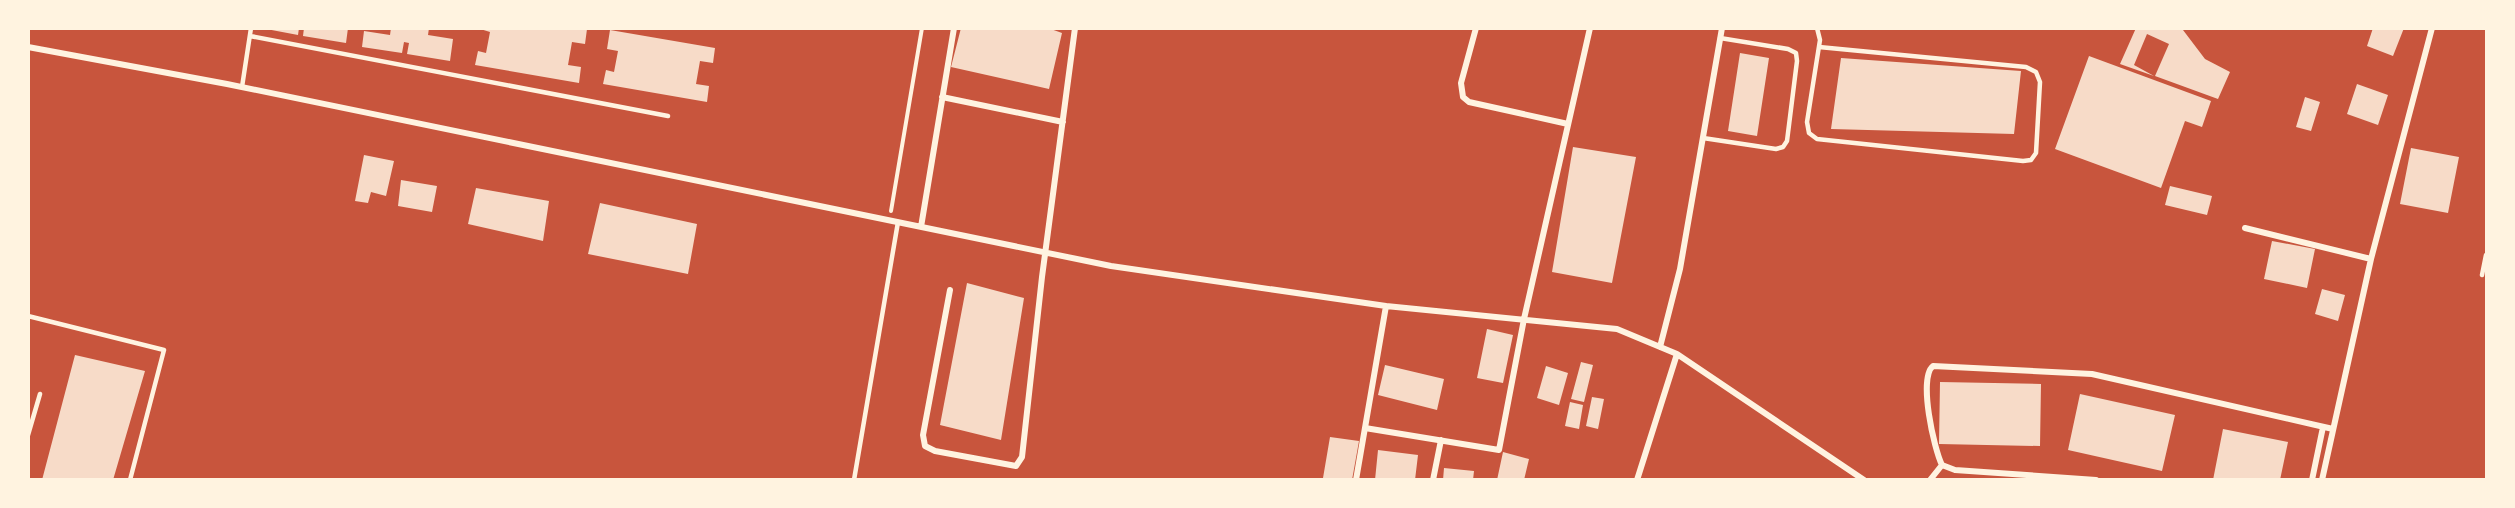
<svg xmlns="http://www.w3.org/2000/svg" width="2515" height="508" font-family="'Source Sans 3',sans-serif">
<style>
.building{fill:#f7dbc8}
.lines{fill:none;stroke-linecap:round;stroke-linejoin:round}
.path{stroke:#fff3e0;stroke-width:4}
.service{stroke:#fff3e0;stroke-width:4.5}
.minor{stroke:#fff3e0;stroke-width:6}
</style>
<rect width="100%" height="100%" fill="#c8553d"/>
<path class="building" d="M261,28H299L298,35Z
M304,28H348L346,43L303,36Z
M391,28H429L428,35L453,39L450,61L407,54L409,43L404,42L402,53L362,47L364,31L390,35Z
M477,28L587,29L585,44L572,42L568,65L581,67L579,83L475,65L478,51L486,53L490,32Z
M961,28H1048L1062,33L1049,89L951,67Z
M2136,28L2183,30L2205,59L2230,72L2218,99L2155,76L2169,44L2147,34L2134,65L2154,76L2120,64Z
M2373,28H2404L2393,56L2367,46Z
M610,30L715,48L713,63L700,61L696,84L709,86L707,102L603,84L606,70L614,72L618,51L607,49Z
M1740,53L1769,58L1757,136L1728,131Z
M2089,56L2211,101L2202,127L2185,121L2161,188L2055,149Z
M1841,58L2021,71L2014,134L1831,129Z
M2357,84L2388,95L2378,125L2347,114Z
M2305,97L2320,102L2311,131L2296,127Z
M1573,147L1636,157L1612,283L1552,272Z
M2411,148L2459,157L2448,213L2400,204Z
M364,155L394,161L386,196L371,192L368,203L355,201Z
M401,180L437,186L432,212L398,206Z
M2170,186L2212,196L2207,215L2165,205Z
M476,188L549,201L543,241L468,224Z
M600,203L697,224L688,274L588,254Z
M2272,241L2315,249L2307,288L2264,279Z
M967,283L1024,298L1001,440L940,425Z
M2322,289L2345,295L2338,321L2315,314Z
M1487,329L1513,335L1503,383L1477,378Z
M75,355L145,371L113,480H42Z
M1581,362L1593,365L1584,402L1571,399Z
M1385,365L1444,379L1437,410L1378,395Z
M1546,366L1568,373L1559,405L1537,398Z
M1940,382L2041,384L2040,446L1939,444Z
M2080,394L2175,415L2162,471L2068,450Z
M1592,397L1604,399L1598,429L1586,426Z
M1570,402L1583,405L1579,429L1565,426Z
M2223,429L2288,442L2280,480H2213Z
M1330,437L1359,441L1352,480L1323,478Z
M1378,450L1418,455L1415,480H1375Z
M1503,452L1529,459L1524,480H1497Z
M1444,468L1474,471L1473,480H1443Z"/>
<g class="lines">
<path class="path" d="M891,211L922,28"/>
<path class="service" d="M1817,28L1820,40L1807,122L1809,133L1817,139L2023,161L2031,160L2036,153L2040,82L2036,72L2026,67L1819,47
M250,36L668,116
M242,87L251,28
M1703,138L1776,149L1783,147L1787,141L1797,61L1796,53L1788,49L1720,38
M2482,275L2486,255
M28,316L164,350L130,480
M28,435L40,394
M854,480L898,222"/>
<path class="minor" d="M1476,28L1461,83L1463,97L1469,102L1568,124
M28,47L227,84L1111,266L1386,306L1617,329L1677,354L1864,480
M942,97L1063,122
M921,227L954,28
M2245,228L2371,259
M950,290L923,435L925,446L935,451L1016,466L1022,457L1042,277L1075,28
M1660,347L1680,269L1722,28
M1365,428L1499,450L1524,319L1590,28
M1942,465C1934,449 1918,378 1933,366L2092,374L2333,429
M1356,480L1386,306
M1433,480L1441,440
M1637,480L1677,354
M1930,480L1942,465L1955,470L2096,480
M2312,480L2323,427
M2322,480L2371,259L2432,28"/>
</g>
<rect width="2515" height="508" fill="none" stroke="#fff3e0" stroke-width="60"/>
</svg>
